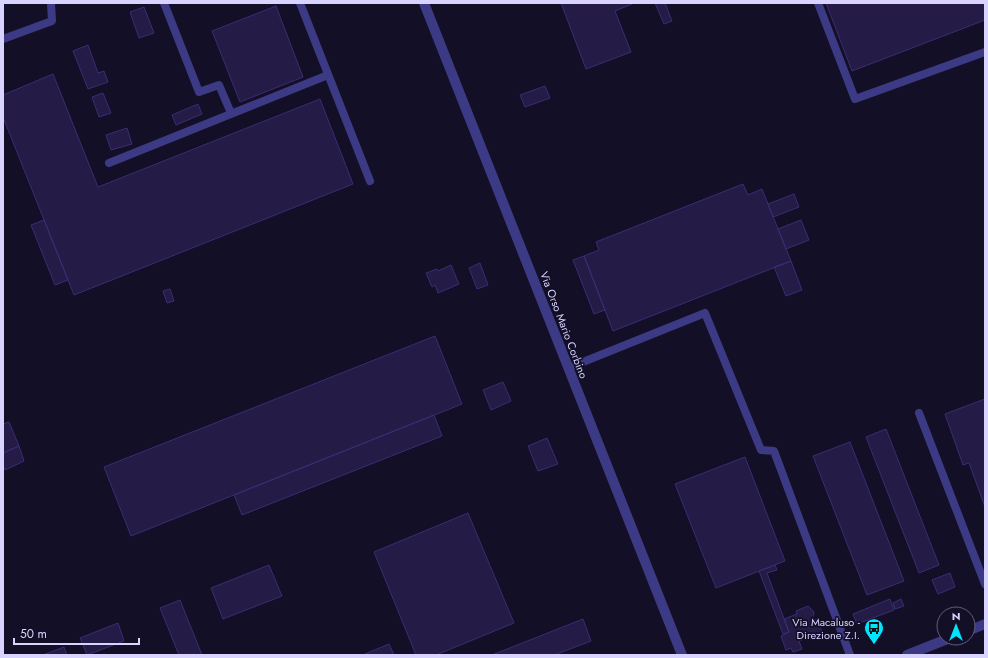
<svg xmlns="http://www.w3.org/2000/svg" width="988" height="658" font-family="Jost,sans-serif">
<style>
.building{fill:#241b47;stroke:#3b2d73}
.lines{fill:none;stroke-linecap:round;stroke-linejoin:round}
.lane{stroke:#3d3a85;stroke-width:8}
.street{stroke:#3d3a85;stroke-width:10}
.labels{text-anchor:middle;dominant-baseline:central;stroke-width:3.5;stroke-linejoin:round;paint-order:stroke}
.street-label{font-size:11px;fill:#d9d4ff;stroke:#130f26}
.poi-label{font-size:11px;fill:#d9d4ff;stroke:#130f26;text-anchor:end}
</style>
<rect width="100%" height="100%" fill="#130f26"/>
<path class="building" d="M561,3H631L632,4L615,11L631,52L586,69Z
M655,3H665L672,21L664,24Z
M826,3H985V20L852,71Z
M276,6L303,77L240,102L212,31Z
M144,7L154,33L139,38L130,12Z
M88,45L98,73L104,71L108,82L88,89L73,51Z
M53,74L98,187L320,99L353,184L74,295L3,117V95Z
M545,86L550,98L525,107L520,95Z
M103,93L111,113L99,117L92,97Z
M198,104L202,114L176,125L172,115Z
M127,128L132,144L111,150L106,135Z
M743,184L748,195L762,189L791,261L613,331L584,256L599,250L596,242Z
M794,194L799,207L773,217L768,204Z
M44,220L68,280L55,285L31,225Z
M801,220L809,240L786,249L778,229Z
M584,256L605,310L594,314L573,260Z
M791,261L802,290L786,296L774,267Z
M480,263L488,285L477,289L469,268Z
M451,265L459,284L438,293L435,285L432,287L426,273L437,269L438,271Z
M170,289L174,301L167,303L163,291Z
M435,336L462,404L131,536L104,467Z
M503,382L511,401L491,410L483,390Z
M985,399V507L969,463L963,465L945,414Z
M434,415L442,436L242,515L234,495Z
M9,422L19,446L3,453V424Z
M886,429L939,565L919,573L866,437Z
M547,438L558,464L538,471L528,446Z
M850,442L904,581L867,595L813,456Z
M19,446L24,461L5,470L3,465V453Z
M745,457L785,561L716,588L675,484Z
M468,513L514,623L436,655H416L374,552Z
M269,565L282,596L223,619L211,588Z
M775,565L777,570L767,573L789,632L783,634L759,571Z
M950,573L955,587L938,594L932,580Z
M890,599L894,610L857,624L853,614Z
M901,599L904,606L895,609L893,603Z
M180,600L202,655H179L160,608Z
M808,606L814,612L812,621L817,619L822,632L799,641L802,649L793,652L791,648L786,650L781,636L789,632L784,619L797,614L796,611Z
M583,619L591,641L554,655H492Z
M118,623L124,641L87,655L80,638Z
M389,644L394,655H365V654Z
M64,647L67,655H43Z"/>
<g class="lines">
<path class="lane" d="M164,3L199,92L219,85L231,113
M300,3L370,181
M818,3L855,99L985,52
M3,39L52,21L51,3
M109,163L328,75
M568,368L705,313L761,450L774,451L850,655
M919,413L985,584"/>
<path class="street" d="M424,3L682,655
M968,631L985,624
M907,655L950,638"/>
</g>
<defs>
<g id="bus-pin" transform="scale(1)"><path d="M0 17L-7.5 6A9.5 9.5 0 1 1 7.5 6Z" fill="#00e5ff" stroke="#130f26"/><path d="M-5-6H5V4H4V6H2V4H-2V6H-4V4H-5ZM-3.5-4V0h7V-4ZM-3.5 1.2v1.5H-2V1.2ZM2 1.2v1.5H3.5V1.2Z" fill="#111"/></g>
</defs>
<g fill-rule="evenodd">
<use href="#bus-pin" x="874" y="628"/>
</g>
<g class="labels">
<g class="street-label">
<text transform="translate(564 325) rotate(69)">Via Orso Mario Corbino</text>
</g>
<g class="poi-label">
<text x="860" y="622">Via Macaluso -<tspan x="860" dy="13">Direzione Z.I.</tspan></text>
</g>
</g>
<rect width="988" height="658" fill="none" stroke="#d9d4ff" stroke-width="8"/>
<g transform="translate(956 626)"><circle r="19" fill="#130f26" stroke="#625e7d"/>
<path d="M0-3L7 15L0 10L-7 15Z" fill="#00e5ff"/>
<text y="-6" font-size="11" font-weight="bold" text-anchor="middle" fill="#d9d4ff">N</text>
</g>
<path d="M14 638v6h125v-6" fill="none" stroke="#d9d4ff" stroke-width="2"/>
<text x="20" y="638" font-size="12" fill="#d9d4ff" stroke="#130f26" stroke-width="3" paint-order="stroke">50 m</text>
</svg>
